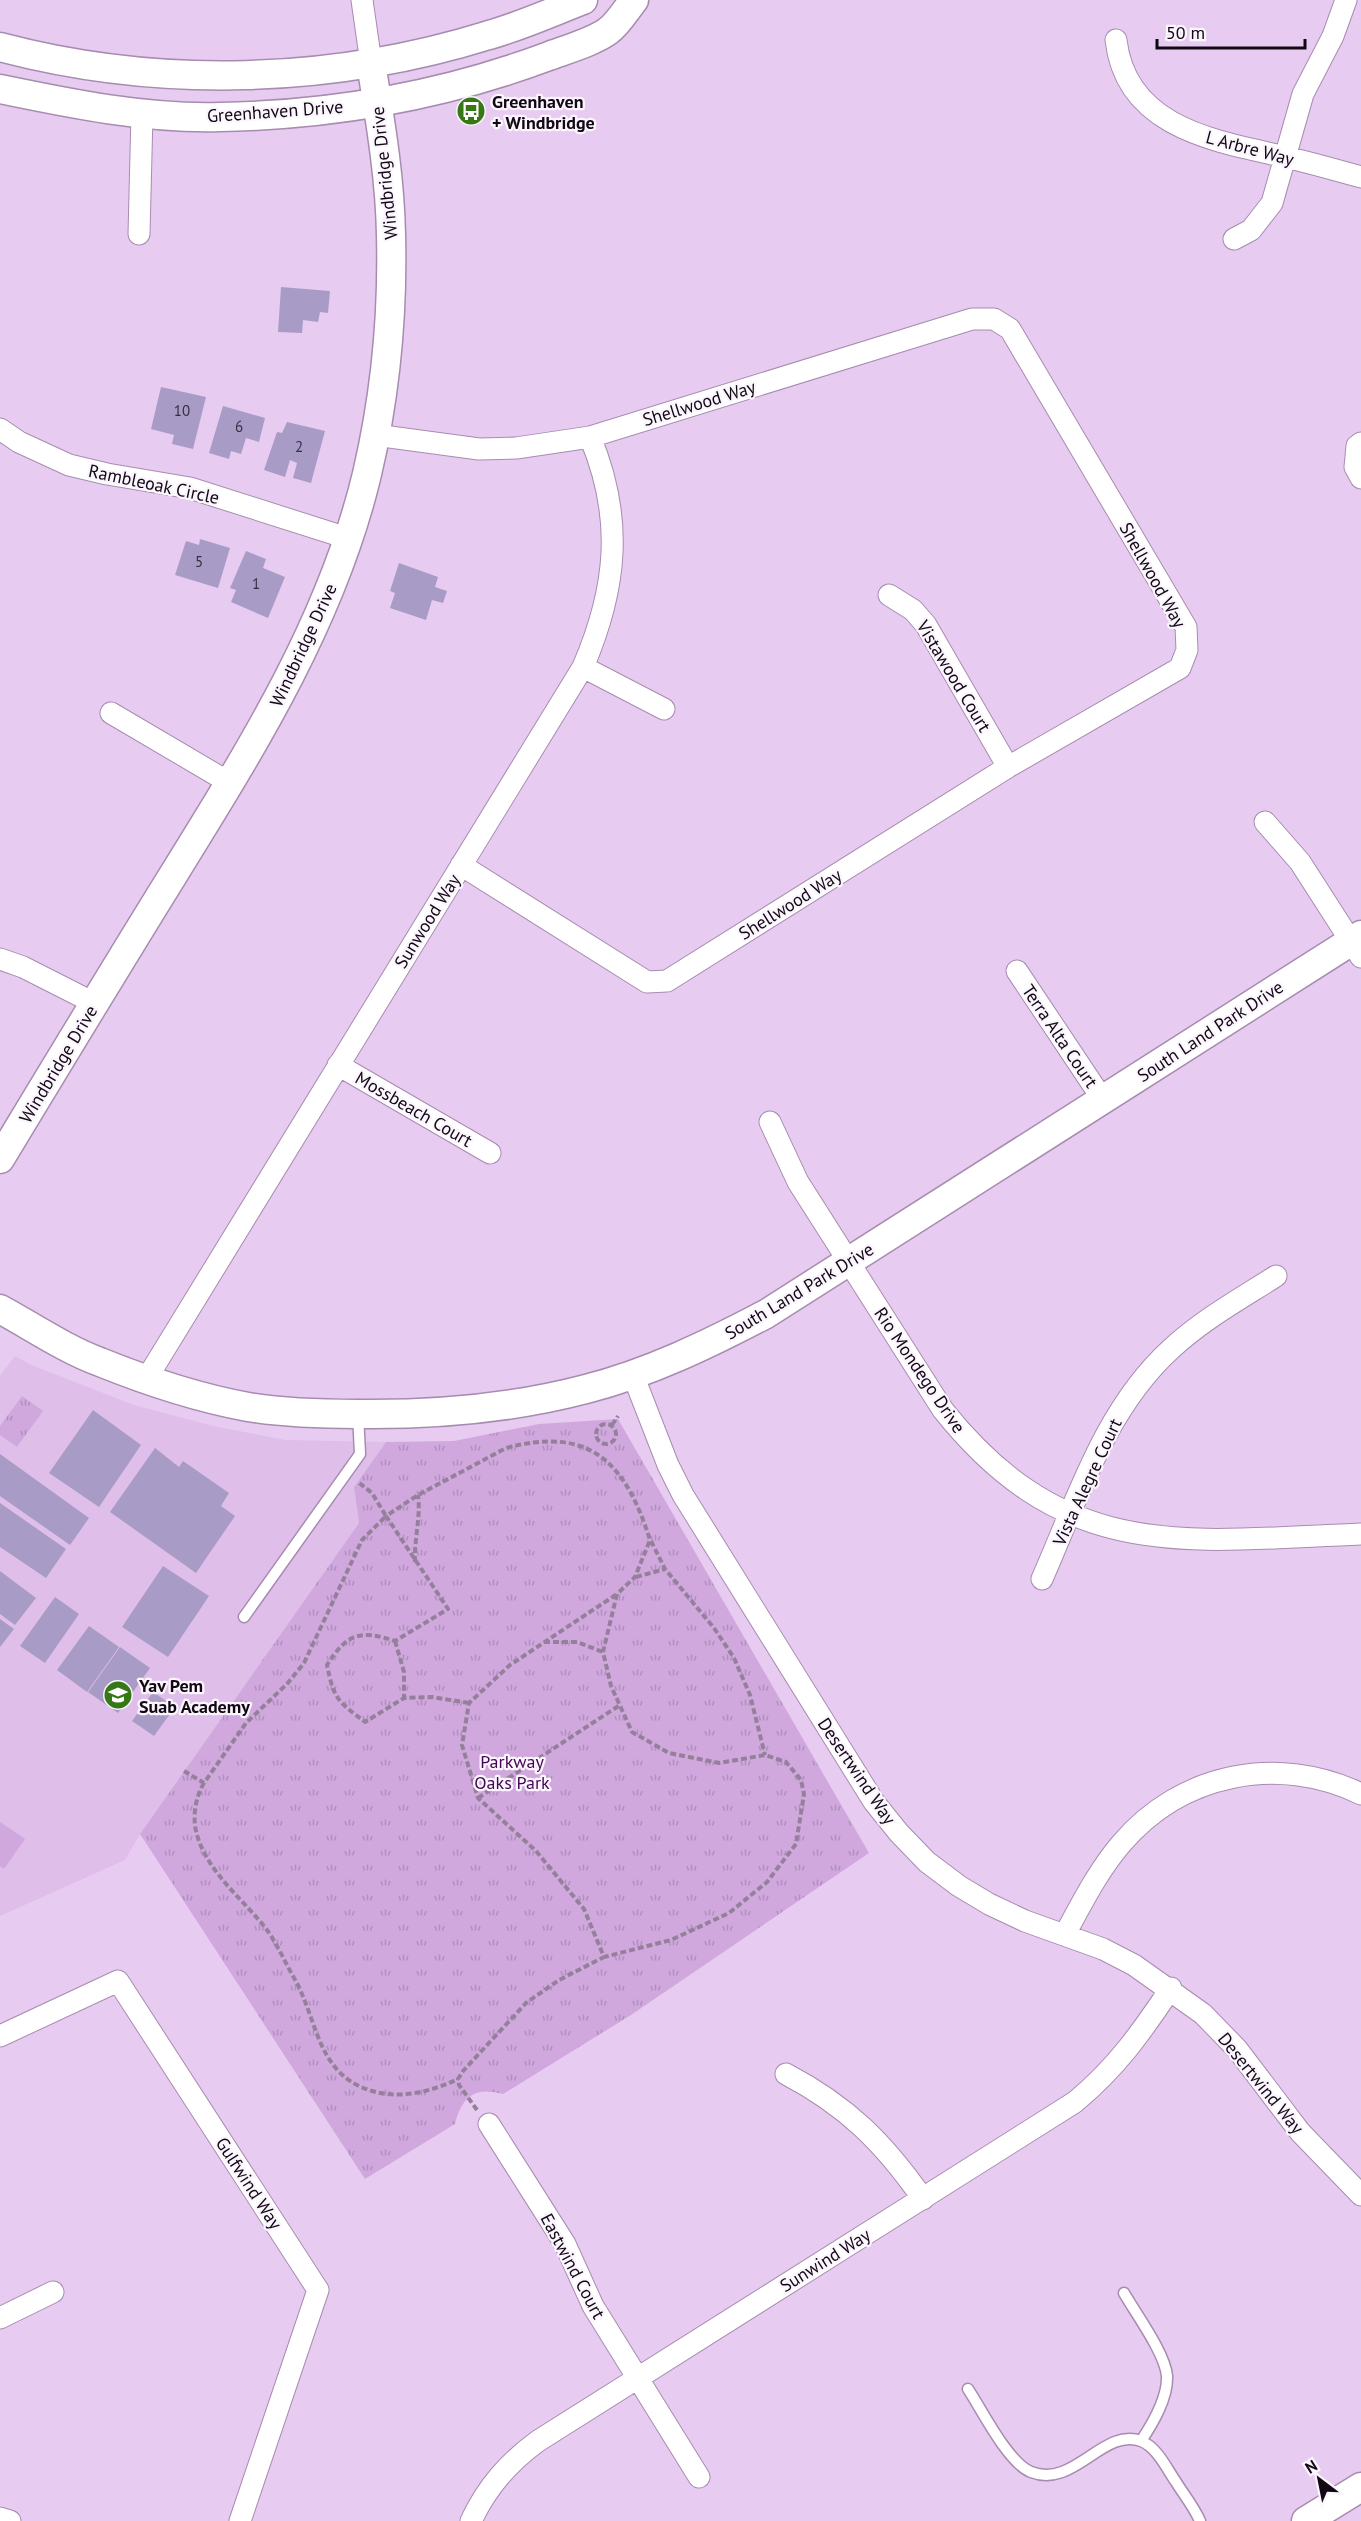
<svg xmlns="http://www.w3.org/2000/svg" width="1361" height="2521" font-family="'PT Sans',sans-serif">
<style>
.built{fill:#dfbeea}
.grass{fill:#d0a8de}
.park{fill:url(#park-tufts)}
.building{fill:#a89cc6}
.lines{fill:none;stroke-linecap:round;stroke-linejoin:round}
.lane-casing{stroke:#a78cb0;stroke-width:13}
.street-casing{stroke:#a78cb0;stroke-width:23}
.secondary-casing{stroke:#a78cb0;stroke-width:31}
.path{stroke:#95809c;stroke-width:4;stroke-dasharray:6 3;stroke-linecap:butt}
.lane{stroke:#fff;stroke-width:10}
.street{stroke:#fff;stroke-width:21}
.secondary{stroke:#fff;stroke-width:28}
.labels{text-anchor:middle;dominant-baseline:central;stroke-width:4.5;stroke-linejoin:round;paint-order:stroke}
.number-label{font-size:15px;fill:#372d40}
.poi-label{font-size:18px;font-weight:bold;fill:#110814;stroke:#fbf5fd;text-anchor:start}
.street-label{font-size:18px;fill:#110814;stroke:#fbf5fd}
.park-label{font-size:18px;fill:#430453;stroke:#fbf5fd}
</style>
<defs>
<pattern id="park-tufts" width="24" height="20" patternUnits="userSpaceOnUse" patternTransform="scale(1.5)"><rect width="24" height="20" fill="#d0a8de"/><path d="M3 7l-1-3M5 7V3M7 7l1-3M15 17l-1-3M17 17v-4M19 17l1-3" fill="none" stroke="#b28fbe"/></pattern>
</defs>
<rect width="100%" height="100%" fill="#e8cbf1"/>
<path class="built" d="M15,1356L31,1365L134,1405L213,1426L285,1440L386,1442L354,1487L359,1523L140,1834L125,1860L0,1916V1376Z"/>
<path class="grass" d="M0,1822L25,1839L4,1869L0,1866Z"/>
<path class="park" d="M22,1396L43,1411L17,1447L0,1435V1426Z
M618,1419L869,1853L631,2015L503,2094C474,2086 462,2097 455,2124L365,2179L140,1834L359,1523L354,1487L386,1442L454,1441L539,1424Z"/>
<path class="building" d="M281,287L330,291L328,313L320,312L318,322L303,320L302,333L278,332Z
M161,387L206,397L193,449L172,444L174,435L151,429Z
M223,406L265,418L259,442L246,438L241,454L231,451L229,459L209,453Z
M287,422L325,431L311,483L293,478L297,463L290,460L285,477L264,470L277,432L282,433Z
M200,539L230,548L218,588L175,575L186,541L199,545Z
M246,551L266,559L263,568L285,577L268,618L231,602L236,590L230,588Z
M399,563L438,577L435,587L447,591L443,603L432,600L426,620L390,608L395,593L390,591Z
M93,1410L141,1445L99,1507L49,1473Z
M155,1448L179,1467L183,1461L229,1493L221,1506L235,1516L196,1573L110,1512Z
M0,1454L89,1518L70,1545L0,1496Z
M0,1503L66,1549L46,1578L0,1547Z
M163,1566L209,1596L168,1657L122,1627Z
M0,1571L36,1598L15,1625L0,1614Z
M55,1597L79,1614L45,1663L20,1646Z
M0,1619L14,1629L0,1647Z
M89,1626L119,1647L87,1692L57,1670Z
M120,1647L150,1668L118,1713L88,1692Z
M153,1692L175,1707L154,1736L132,1721Z"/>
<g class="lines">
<g class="lane-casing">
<path id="lane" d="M244,1617L360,1454L358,1414
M1124,2293C1136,2314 1165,2353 1167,2376C1168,2398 1153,2423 1141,2441
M968,2389C982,2410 1008,2463 1031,2472C1074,2489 1103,2427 1141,2441C1157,2447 1167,2469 1176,2482C1184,2495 1194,2507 1200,2521"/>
</g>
<g class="street-casing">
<path id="street" d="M362,0L371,63
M1116,40C1126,128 1215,141 1286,157C1311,163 1336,170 1361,177
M139,234L142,114
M1234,239L1251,230L1272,203L1303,94L1333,36L1346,0
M0,429L19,442L69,465L107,474L190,488L347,538
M375,435L479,449L516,448L590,437L972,319H994L1010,329L1186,627L1187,650L1180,668L1008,767L667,981L647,982L461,865
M1361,443L1357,446L1355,467L1361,478
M889,595L913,610L926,625L1008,767
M583,667L664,709
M111,713L230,783
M1265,822L1300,862L1361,957
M0,959L23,967L94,1003
M1017,971L1103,1100
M338,1065L490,1153
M770,1122L798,1182L943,1410C1066,1564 1185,1541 1361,1534
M633,1375L668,1465L683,1495L874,1802L899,1833L927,1862L959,1886L989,1904L1025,1921L1103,1949L1134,1965L1203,2014L1237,2049L1300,2132L1361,2195
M147,1378L583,667C617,588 624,518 590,437
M1042,1579C1077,1500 1105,1409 1171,1349C1202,1320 1240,1299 1276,1276
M1065,1934C1082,1903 1098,1871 1121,1844C1181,1773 1278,1754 1361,1794
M0,2036L118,1981L318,2290L240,2521
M786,2074C847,2106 884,2143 923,2199
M489,2124L565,2244L593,2306L699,2477
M0,2318L53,2292
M0,2518L10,2521
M471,2521C487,2487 508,2463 538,2441L1075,2102C1117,2067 1140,2034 1171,1988"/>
</g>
<g class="secondary-casing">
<path id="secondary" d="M0,47C159,89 332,84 489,35C521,26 552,12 583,0
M0,89C72,104 146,119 220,117C332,115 445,95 549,56C565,50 595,41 608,31C618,24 626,10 634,0
M0,1159C58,1063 116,967 175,872C253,746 332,620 367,474C385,397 393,314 391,235C390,177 380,120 371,63
M0,1309C33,1327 65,1349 100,1362C147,1381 199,1398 248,1407C284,1413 320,1414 357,1414C435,1415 510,1409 586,1389C649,1373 709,1344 766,1314L1361,935
M1306,2521L1361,2487"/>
</g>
<path class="path" d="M596 1434a10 10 0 1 1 20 0a10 10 0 1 1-20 0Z
M612,1425L618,1416
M651,1541L665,1569L714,1628L734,1658L750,1695L765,1755
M415,1562C414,1539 421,1517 418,1495
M636,1577L665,1569
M395,1641L404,1672V1698
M544,1642H577L603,1652
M469,1703L432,1697L404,1698L365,1722C338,1701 334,1700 327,1665C347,1634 359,1629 395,1641L448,1609L386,1516L418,1495L506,1448C591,1425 626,1464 650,1540L635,1577L617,1594L603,1652L611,1686L632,1732L669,1753L719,1763L765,1755L786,1762L801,1780L804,1794L796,1844L767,1882L729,1913L671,1940L604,1957L584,1909L536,1851L478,1798L462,1745L469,1703L510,1665L617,1594
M184,1771L204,1783L246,1723L287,1684L304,1663L362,1540L386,1516L372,1493L358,1482
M204,1783C195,1798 192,1818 197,1835C208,1873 244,1900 267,1930C277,1944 285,1962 294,1978C315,2013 316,2064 357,2085C390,2102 426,2094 458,2079
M478,1798L620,1705
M477,2110L459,2085L458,2079L463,2071L526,2003L559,1980L604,1957"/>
<use href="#lane" class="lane"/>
<use href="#street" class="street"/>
<use href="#secondary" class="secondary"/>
</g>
<defs>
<g id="bus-disc" transform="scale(1.5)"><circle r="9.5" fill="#367716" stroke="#fbf5fd"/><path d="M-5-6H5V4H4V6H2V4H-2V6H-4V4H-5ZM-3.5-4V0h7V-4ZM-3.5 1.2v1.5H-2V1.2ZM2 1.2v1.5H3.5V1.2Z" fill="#fff"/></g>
<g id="school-disc" transform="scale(1.5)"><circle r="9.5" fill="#367716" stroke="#fbf5fd"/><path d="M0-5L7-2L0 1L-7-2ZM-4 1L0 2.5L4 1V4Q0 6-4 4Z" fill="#fff"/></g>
</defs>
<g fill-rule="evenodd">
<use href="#bus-disc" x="471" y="111"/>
<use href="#school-disc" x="118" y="1695"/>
</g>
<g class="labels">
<g class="number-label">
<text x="182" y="410">10</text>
<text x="239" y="426">6</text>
<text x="299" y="446">2</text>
<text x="199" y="561">5</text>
<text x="256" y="583">1</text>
</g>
<g class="poi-label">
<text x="492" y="101">Greenhaven<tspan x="492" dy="21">+ Windbridge</tspan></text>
<text x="139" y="1685">Yav Pem<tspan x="139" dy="21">Suab Academy</tspan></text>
</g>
<g class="street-label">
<text transform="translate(275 111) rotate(-4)">Greenhaven Drive</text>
<text transform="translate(1250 148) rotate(15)">L Arbre Way</text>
<text transform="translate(384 173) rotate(-96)">Windbridge Drive</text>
<text transform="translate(699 403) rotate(-17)">Shellwood Way</text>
<text transform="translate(154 484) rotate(12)">Rambleoak Circle</text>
<text transform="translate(1153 575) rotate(61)">Shellwood Way</text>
<text transform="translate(303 645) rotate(-65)">Windbridge Drive</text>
<text transform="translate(954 676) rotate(59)">Vistawood Court</text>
<text transform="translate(790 904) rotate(-32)">Shellwood Way</text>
<text transform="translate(427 921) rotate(-58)">Sunwood Way</text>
<text transform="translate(1210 1031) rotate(-33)">South Land Park Drive</text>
<text transform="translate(1060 1036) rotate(56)">Terra Alta Court</text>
<text transform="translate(58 1064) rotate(-59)">Windbridge Drive</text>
<text transform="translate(414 1109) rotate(30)">Mossbeach Court</text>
<text transform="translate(799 1291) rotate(-31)">South Land Park Drive</text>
<text transform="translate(920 1370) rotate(56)">Rio Mondego Drive</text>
<text transform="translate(1087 1482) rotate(-65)">Vista Alegre Court</text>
<text transform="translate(857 1771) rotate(56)">Desertwind Way</text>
<text transform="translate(1261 2083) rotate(51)">Desertwind Way</text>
<text transform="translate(249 2183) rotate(57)">Gulfwind Way</text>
<text transform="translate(825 2260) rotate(-32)">Sunwind Way</text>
<text transform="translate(573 2266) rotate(62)">Eastwind Court</text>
</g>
<g class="park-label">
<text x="512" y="1761">Parkway<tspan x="512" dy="21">Oaks Park</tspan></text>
</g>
</g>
<g transform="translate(1319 2479) rotate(328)" stroke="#fbf5fd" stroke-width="4.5" paint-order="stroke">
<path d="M0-4.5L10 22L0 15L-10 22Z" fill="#110814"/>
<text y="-9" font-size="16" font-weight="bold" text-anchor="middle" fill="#110814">N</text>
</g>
<path d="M1157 39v9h148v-9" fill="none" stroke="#110814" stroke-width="3"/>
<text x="1166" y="39" font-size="18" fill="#110814" stroke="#fbf5fd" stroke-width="4.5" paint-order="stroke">50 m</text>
</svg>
